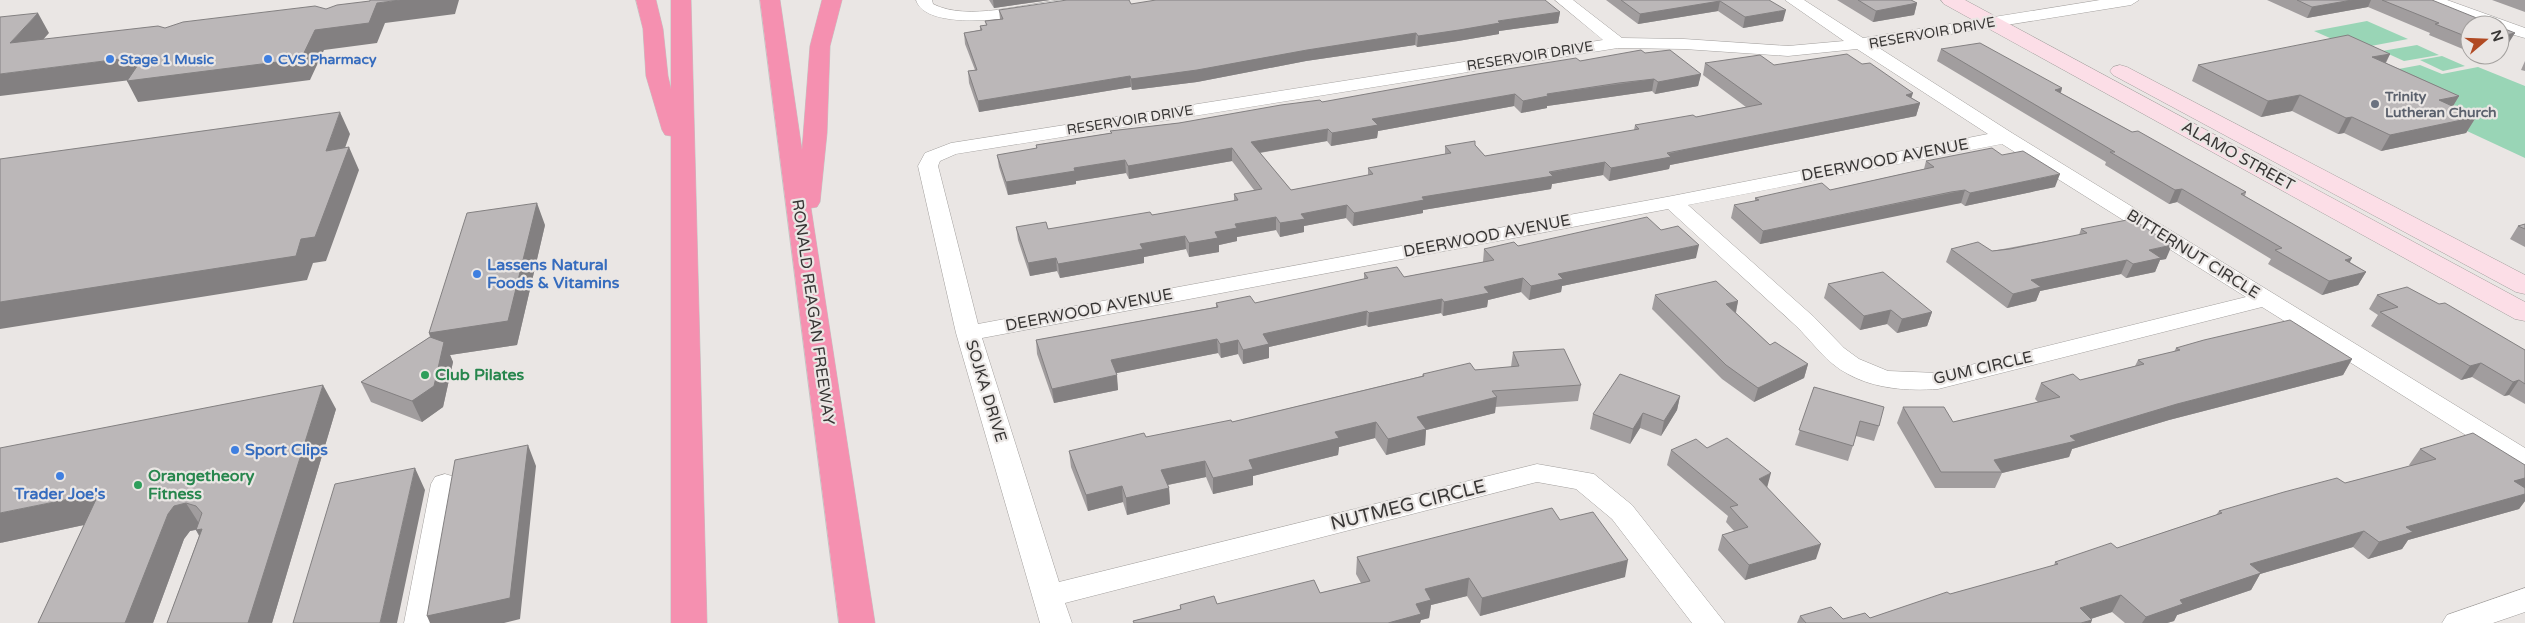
<svg xmlns="http://www.w3.org/2000/svg" width="2525" height="623" font-family="'Varela Round',sans-serif">
<style>
.green{fill:#99d5b6}
.lines{fill:none;stroke-linecap:round;stroke-linejoin:round}
.minor-casing{stroke:#a29f9d;stroke-width:1}
.secondary-casing{stroke:#a29f9d;stroke-width:1}
.motorway-casing{stroke:#c3c3c2;stroke-width:1}
.minor{fill:#fff;fill-rule:evenodd}
.secondary{fill:#fcdee7;fill-rule:evenodd}
.motorway{fill:#f590b0;fill-rule:evenodd}
.wall{fill:#a19d9e}
.shaded-wall{fill:#838081}
.building{fill:#bbb7b8;stroke:#838081}
.shop-dot{fill:#3f7fe0;stroke:#eae6e4;stroke-width:2}
.worship-dot{fill:#6b7280;stroke:#eae6e4;stroke-width:2}
.leisure-dot{fill:#2e9e5b;stroke:#eae6e4;stroke-width:2}
.labels{text-anchor:middle;dominant-baseline:central;stroke-width:4.5;stroke-linejoin:round;paint-order:stroke}
.far-street-label{font-size:14px;fill:#383635;stroke:#eae6e4}
.far-shop-label{font-size:14px;font-weight:bold;fill:#366cbe;stroke:#eae6e4;text-anchor:start}
.far-worship-label{font-size:14px;font-weight:bold;fill:#5b616d;stroke:#eae6e4;text-anchor:start}
.street-label{font-size:16px;fill:#383635;stroke:#eae6e4}
.shop-label{font-size:16px;font-weight:bold;fill:#366cbe;stroke:#eae6e4;text-anchor:start}
.leisure-label{font-size:16px;font-weight:bold;fill:#27864d;stroke:#eae6e4;text-anchor:start}
.near-street-label{font-size:19px;fill:#383635;stroke:#eae6e4}
</style>
<rect width="100%" height="100%" fill="#eae6e4"/>
<path class="green" d="M2367,21L2408,39L2355,49L2314,31Z
M2417,45L2439,55L2404,61L2382,51Z
M2442,56L2465,66L2443,71L2420,60Z
M2420,65L2442,74L2478,67L2525,86V158L2439,118L2377,73Z"/>
<g class="lines">
<g class="minor-casing">
<path id="minor" d="M916,0H932L933,4C968,22 1026,3 1063,0C1076,0 1089,0 1102,0L1094,5C1062,10 928,40 916,0Z
M1555,0H1573L1622,38L1684,39L1788,46L1844,41L1785,0H1804L1863,38L2100,0H2139L2131,5L1876,46L2012,133L2525,448V469L2515,466L2262,307L1938,389C1908,391 1875,389 1848,374C1826,363 1813,342 1795,325C1753,286 1710,248 1668,209L982,338L1059,582L1537,464L1594,474L1632,505L1725,623H1692L1612,519L1576,489L1537,482L1065,603L1072,623H1040L956,333L918,166L925,153L951,143L1603,40ZM1618,48L1684,49L1788,56L1857,49L1988,134L1672,196L978,324L938,166L940,161L956,154ZM2002,144L2246,297L1938,373L1888,371L1859,359L1844,348L1814,317L1688,205Z
M2424,0H2447L2525,28V38L2500,31V25H2483L2426,3Z
M445,474L455,477L459,484L436,623H404L431,484L435,477Z
M2525,588V612L2493,623H2442L2447,615Z"/>
</g>
<g class="secondary-casing">
<path id="secondary" d="M1941,0H1965L2525,302V321L2515,319L1944,4Z
M2120,65L2127,67L2525,275V294L2516,292L2113,75L2110,71L2113,67Z"/>
</g>
<g class="motorway-casing">
<path id="motorway" d="M636,0H656L663,29L668,76L671,89V0H691L707,623H671V136L665,135L662,130L646,76L643,29Z
M760,0H780L802,150L810,46L822,0H842L830,46L827,133L820,202L817,207L811,208L875,623H839Z"/>
</g>
<use href="#minor" class="minor"/>
<use href="#secondary" class="secondary"/>
<use href="#motorway" class="motorway"/>
</g>
<path class="wall" d="M989,0H1050L994,8Z
M1606,0H1769L1783,21L1743,28L1718,11L1638,24Z
M1837,0H1911L1917,3L1914,15L1873,22Z
M2267,0H2432L2470,25V52L2429,35L2430,33L2368,7L2307,18Z
M2492,0H2525V12Z
M1131,4L1560,12L1558,23L1499,31V34L1458,41L1417,47L1415,45L1306,61L1197,82L1132,90L1131,87L979,112L969,83L968,71L975,70L965,44L964,33L980,30V26L986,25L985,21L1000,19L999,10Z
M1941,49L2062,88L2061,93L2132,132L2246,192L2245,196L2350,262L2366,272L2358,285L2322,295L2268,264L2271,259L2177,202L2169,204L2105,165L2106,162L1937,61Z
M1645,53L1701,74L1698,86L1655,94L1652,91L1547,106V108L1521,113L1514,106L1378,131L1377,138L1331,146L1327,141L1260,153L1291,190L1368,175V168L1445,154V146L1475,145L1485,156L1634,130L1635,125L1696,117L1746,107L1703,75L1705,63L1774,65L1912,98L1920,103L1916,116L1670,165L1669,169L1609,181L1603,175L1552,184L1551,189L1423,210V213L1353,226L1346,218L1304,226V232L1280,237L1276,230L1237,237V241L1219,245V252L1189,257L1186,249L1144,257V263L1060,278L1057,271L1030,276L1018,240L1016,227L1048,229L1152,215L1234,201V194L1254,190L1232,161L1129,179L1126,173L1076,181V184L1008,195L999,167L997,155L1036,149V145L1111,133L1110,131L1179,123L1322,102L1580,61Z
M2390,54L2386,63L2459,96L2453,106L2476,117L2466,133L2381,151L2344,133L2338,134L2292,111L2261,117L2192,81L2198,65Z
M2525,61V71L2521,70Z
M1926,161L2055,187L1965,206L1961,203L1946,205L1760,244L1731,218L1734,205L1755,201V198L1830,190L1924,169Z
M2525,224V247L2510,239L2518,226Z
M545,225L517,345L450,355L453,362L443,407L422,422L371,402L361,382L430,337L429,333Z
M2081,229L2166,259L2160,260L2155,272L2126,278L2121,274L2040,291L2036,301L2007,308L1946,262L1951,249L1992,251L2079,235Z
M1661,230L1696,258L1562,286L1561,292L1529,300L1521,292L1488,300L1487,307L1443,316L1441,313L1368,327L1366,325L1269,347V358L1243,364L1238,354L1221,358L1218,353L1116,373L1118,390L1054,403L1037,354L1036,340L1216,307V303H1255L1364,279V273L1404,277L1483,262L1484,249L1518,246Z
M1828,284L1932,312L1927,326L1897,333L1887,324L1860,330L1824,298Z
M1655,295L1738,301L1736,313L1770,345L1808,364L1804,378L1754,402L1722,379L1652,309Z
M2377,295L2439,304L2525,350V404L2509,395L2504,396L2472,377L2461,380L2371,326L2378,315L2369,309Z
M2176,348L2352,359L2343,375L2169,420L2072,449L2069,457L2002,473L1995,488H1935L1897,423L1903,407L1953,422L2038,402L2035,399L2041,383L2080,380L2135,366L2138,360L2174,352Z
M1513,352L1581,385L1578,401L1495,407V413L1426,430L1425,445L1386,455L1375,438L1339,447L1338,455L1253,476V485L1213,494L1206,477L1168,485L1169,488L1170,504L1127,515L1123,502L1088,511L1071,467L1069,451L1232,422L1422,376L1423,374L1511,367Z
M1814,387L1879,426L1874,441L1856,436L1848,461L1795,445Z
M1680,396L1677,410L1661,436L1640,428L1630,444L1590,429L1593,414Z
M336,409L272,623H167L199,536L196,530L190,531L184,539L153,623H38L84,525L0,543Z
M1707,448L1767,487L1816,559L1745,580L1718,550L1722,535L1734,531L1726,522L1728,516L1667,465L1671,450Z
M2420,449L2525,465V501L2519,509L2408,540L2402,549L2368,559L2353,547L2260,574L2251,590L2177,615L2174,621L2167,623H2125L2112,612L2091,619V623H1797L1800,616L1843,619L1870,618L1950,594L2054,566L2055,562L2117,548L2216,515L2219,511L2345,483L2410,466L2409,465Z
M1560,520L1625,577L1480,616L1467,596L1431,605L1429,618L1421,620L1420,623H1134L1133,621L1180,609V605L1217,604L1320,593L1361,583L1356,574L1357,557Z"/>
<path class="shaded-wall" d="M400,0H459L455,14L385,23L377,43L324,50L310,80L138,102L127,81L377,3Z
M993,0H1050L994,8Z
M2352,0H2371L2368,7L2307,18L2312,7Z
M1720,1L1718,11L1638,24L1640,14Z
M1917,3L1914,15L1873,22L1876,11Z
M1786,10L1783,21L1743,28L1745,17Z
M1560,12L1558,23L1499,31V34L1458,41L1417,47L1418,36L1498,21Z
M38,13L49,33L22,63L10,43Z
M1416,33L1415,45L1306,61L1197,82L1132,90L1131,79L1307,50Z
M2515,33L2508,44L2500,46V36Z
M2390,54L2382,69L2372,57Z
M144,56L155,77L0,96V74Z
M1701,74L1698,86L1655,94L1658,82Z
M1130,76L1131,87L979,112L978,101Z
M1654,79L1652,91L1547,106V108L1521,113L1523,101L1547,94Z
M2062,88L2058,100L2055,90Z
M1913,93L1909,105L1920,103L1916,116L1670,165L1669,169L1609,181L1611,168Z
M1515,94L1514,106L1378,131L1377,138L1331,146L1332,133L1372,119Z
M2300,95L2292,111L2261,117L2268,101Z
M2459,96L2450,111L2439,100Z
M340,112L350,134L336,173L326,151Z
M2352,117L2344,133L2338,134L2346,118Z
M2476,117L2466,133L2381,151L2390,135Z
M1328,129L1327,141L1251,154V142Z
M349,147L359,170L326,261L313,263L307,280L0,329V302L301,239Z
M1232,148V161L1129,179L1128,166Z
M1125,160L1126,173L1076,181V184L1008,195L1006,182L1074,168Z
M1605,162L1603,175L1552,184L1551,189L1423,210V213L1353,226L1354,213L1422,197Z
M2060,174L2055,187L1965,206L1970,193Z
M2182,189L2177,202L2169,204L2175,190Z
M1965,190L1961,203L1760,244L1763,231Z
M537,203L545,225L517,345L450,355L453,362L443,407L422,422L412,401L439,357L429,333Z
M1347,205L1346,218L1304,226V232L1280,237V223L1301,214Z
M1276,217V230L1237,237V241L1219,245V252L1189,257V243L1235,224Z
M1185,236L1186,249L1144,257V263L1060,278L1058,264L1140,244Z
M1699,245L1696,258L1562,286L1561,292L1529,300L1531,286L1558,274Z
M2172,245L2166,259L2160,260L2155,272L2126,278L2133,264L2149,250Z
M1056,258L1057,271L1030,276L1028,263Z
M2352,258L2345,271V260Z
M2127,260L2121,274L2040,291L2036,301L2007,308L2013,294L2031,280Z
M2366,272L2358,285L2322,295L2329,281Z
M1523,278L1521,292L1488,300L1487,307L1443,316L1444,302L1484,287Z
M1442,299L1441,313L1368,327L1369,313Z
M1738,301L1735,315L1726,304Z
M1891,310L1887,324L1860,330L1864,316Z
M1367,311L1366,325L1269,347V358L1243,364V350L1263,334Z
M1932,312L1927,326L1897,333L1902,319Z
M1217,339L1218,353L1112,374L1111,360Z
M1238,340V354L1221,358L1220,344Z
M2352,359L2343,375L2169,420L2072,449L2069,457L2002,473V472L1994,460L2070,436L2177,404Z
M2481,363L2472,377L2461,380L2470,366Z
M1808,364L1804,378L1754,402L1758,388Z
M1117,375L1118,390L1054,403L1052,389Z
M2519,380L2509,395L2504,396L2513,382Z
M323,385L336,409L272,623H248Z
M1680,396L1677,410L1661,436L1664,421Z
M1497,397L1495,413L1426,430L1425,445L1386,455L1388,439L1417,417Z
M1643,413L1640,428L1630,444L1633,429Z
M1376,422L1375,438L1339,447L1338,455L1253,476V485L1213,494V478L1249,460L1335,432Z
M528,445L536,466L520,619L504,623H430L427,616Z
M1205,461L1206,477L1162,486L1161,470Z
M415,468L425,490L397,623H380Z
M1771,473L1767,488L1759,479Z
M2525,478V491L2514,481Z
M1122,486L1123,502L1088,511L1086,495Z
M1169,488L1170,504L1127,515L1126,498Z
M99,493L116,518L0,543V513Z
M2525,494V501L2519,509L2408,540L2402,549L2368,559L2379,542L2406,527Z
M186,503L202,528L190,531L184,539L153,623H125L168,514L174,506Z
M202,529L212,556L196,530Z
M2364,531L2353,547L2260,574L2251,590L2177,615L2174,621L2167,623H2142L2146,617L2180,600L2250,564Z
M1821,544L1816,559L1745,580L1749,565Z
M1628,560L1625,577L1480,616L1482,598Z
M1469,578L1467,596L1431,605L1429,618L1421,620L1420,623H1388L1416,604L1425,589Z
M2121,595L2112,612L2078,623L2080,608Z
M2092,620L2091,623H2081Z"/>
<path class="building" d="M370,0H400L377,3L369,23L315,30L301,59L127,81L144,56L0,74V17L38,13L10,43L158,26L165,28L183,22L315,6L326,9L337,5L370,1Z
M1067,0H1129L1131,4L1156,0H1545L1560,12L1498,21L1500,23L1459,30L1418,36L1416,33L1307,50L1197,70L1131,79L1130,76L978,101L968,71L977,70L964,33L982,30L980,26L987,25L985,21L1003,19L999,10Z
M1621,0H1769L1786,10L1745,17L1720,1L1640,14Z
M1858,0H1911L1917,3L1876,11Z
M2297,0H2352L2312,7Z
M2382,0H2432L2494,25H2470V38L2435,24L2439,23Z
M2500,27L2515,33L2500,36Z
M2348,35L2390,54L2372,57L2459,96L2439,100L2476,117L2390,135L2352,117L2346,118L2300,95L2268,101L2198,65Z
M1980,43L2062,88L2055,90L2132,132L2138,131L2246,192L2241,194L2352,258L2345,260L2366,272L2329,281L2275,250L2282,248L2182,189L2175,190L2110,152H2115L1941,49Z
M1641,50L1645,53L1670,50L1701,74L1658,82L1654,79L1619,83L1547,94L1548,96L1523,101L1515,94L1372,119L1378,125L1332,133L1328,129L1251,142L1291,190L1373,174L1368,168L1451,153L1445,146L1475,141V145L1485,156L1639,129L1635,125L1693,115L1696,117L1762,104L1705,63L1760,55L1774,65L1847,54L1862,64L1870,63L1913,93L1906,95L1920,103L1667,153L1671,157L1611,168L1605,162L1549,172L1553,176L1422,197L1424,200L1354,213L1347,205L1301,214L1305,219L1280,223L1276,217L1235,224L1237,228L1215,232L1218,238L1189,243L1185,236L1140,244L1143,249L1058,264L1056,258L1028,263L1016,227L1046,222L1048,229L1150,212L1152,215L1238,200L1234,194L1262,189L1232,148L1128,166L1125,160L1074,168L1075,171L1006,182L997,155L1037,148L1036,145L1112,133L1110,131L1179,123L1281,105L1320,100L1322,102L1477,74L1576,58L1580,61Z
M340,112L326,151L349,147L315,237L301,239L296,256L0,302V159Z
M1992,148L2002,155L2023,151L2060,174L1970,193L1965,190L1951,192L1763,231L1734,205L1759,200L1755,198L1822,183L1830,190L1934,167L1926,161Z
M537,203L508,321L429,333L467,213Z
M1647,217L1661,230L1678,226L1699,245L1558,274L1563,279L1531,286L1523,278L1484,287L1489,293L1444,302L1442,299L1369,313L1367,311L1263,334L1269,344L1243,350L1238,340L1220,344L1217,339L1111,360L1117,375L1052,389L1036,340L1218,307L1216,303L1250,296L1255,303L1368,278L1364,273L1397,267L1404,277L1494,260L1484,249L1514,242L1518,246Z
M2132,219L2172,245L2149,250L2161,258L2133,264L2127,260L2031,280L2041,287L2013,294L1951,249L1978,242L1992,251L2010,249L2087,233L2081,229Z
M2525,224V229L2518,226Z
M1883,272L1932,312L1902,319L1891,310L1864,316L1828,284Z
M1716,281L1738,301L1726,304L1770,345L1775,342L1808,364L1758,388L1726,365L1655,295Z
M2407,287L2439,304L2445,303L2525,350V384L2519,380L2513,382L2481,363L2470,366L2380,312L2398,307L2377,295Z
M2290,320L2352,359L2177,404L2070,436L2076,441L1994,460L2002,472H1941L1903,407H1944L1953,422L2060,397L2041,383L2073,374L2080,380L2144,364L2138,360L2180,350L2176,348L2204,340Z
M430,337L444,342L434,386L412,401L361,382Z
M1564,349L1581,385L1492,391L1497,397L1417,417L1426,429L1388,439L1376,422L1335,432L1339,438L1249,460L1253,469L1213,478L1205,461L1161,470L1169,488L1126,498L1122,486L1086,495L1069,451L1144,433L1146,437L1231,420L1232,422L1424,376L1423,374L1470,363L1475,370L1519,366L1513,352Z
M1620,374L1680,396L1664,421L1643,413L1633,429L1593,414Z
M323,385L248,623H167L202,529L196,530L202,513L196,506L186,503L174,506L168,514L125,623H38L99,493L0,513V448Z
M1814,387L1884,407L1879,426L1860,421L1853,446L1799,430Z
M2473,433L2525,465V478L2514,481L2525,488V494L2406,527L2413,532L2379,542L2364,531L2250,564L2261,573L2180,600L2183,604L2146,617L2121,595L2080,608L2092,620L2081,623H1806L1800,616L1831,607L1843,619L1865,613L1870,618L1947,592L1950,594L2058,564L2055,562L2111,543L2117,548L2222,513L2219,511L2284,492L2337,478L2345,483L2436,459L2420,449Z
M1727,438L1771,473L1759,479L1821,544L1749,565L1722,535L1748,527L1730,507L1738,505L1671,450L1696,439L1707,448Z
M528,445L510,598L427,616L455,460Z
M415,468L380,623H293L335,484Z
M1552,508L1560,520L1593,512L1628,560L1482,598L1469,578L1425,589L1431,600L1416,604L1421,614L1388,623H1134L1133,621L1181,609L1180,605L1214,596L1217,604L1314,580L1320,593L1370,581L1357,557Z"/>
<g class="shop-dot">
<circle cx="110" cy="59" r="5"/>
<circle cx="268" cy="59" r="5"/>
<circle cx="477" cy="274" r="5"/>
<circle cx="235" cy="450" r="5"/>
<circle cx="60" cy="476" r="5"/>
</g>
<circle class="worship-dot" cx="2375" cy="104" r="5"/>
<g class="leisure-dot">
<circle cx="425" cy="375" r="5"/>
<circle cx="138" cy="485" r="5"/>
</g>
<g class="labels">
<g class="far-street-label">
<text transform="translate(1932 33) rotate(-10)">RESERVOIR DRIVE</text>
<text transform="translate(1530 56) rotate(-9)">RESERVOIR DRIVE</text>
<text transform="translate(1130 120) rotate(-9)">RESERVOIR DRIVE</text>
</g>
<g class="far-shop-label">
<text x="120" y="59">Stage 1 Music</text>
<text x="278" y="59">CVS Pharmacy</text>
</g>
<g class="far-worship-label">
<text x="2385" y="96">Trinity<tspan x="2385" dy="16">Lutheran Church</tspan></text>
</g>
<g class="street-label">
<text transform="translate(2238 156) rotate(29)">ALAMO STREET</text>
<text transform="translate(1885 160) rotate(-11)">DEERWOOD AVENUE</text>
<text transform="translate(1487 236) rotate(-11)">DEERWOOD AVENUE</text>
<text transform="translate(2193 254) rotate(32)">BITTERNUT CIRCLE</text>
<text transform="translate(1089 310) rotate(-11)">DEERWOOD AVENUE</text>
<text transform="translate(813 312) rotate(82)">RONALD REAGAN FREEWAY</text>
<text transform="translate(1983 368) rotate(-13)">GUM CIRCLE</text>
<text transform="translate(986 391) rotate(73)">SOJKA DRIVE</text>
</g>
<g class="shop-label">
<text x="487" y="265">Lassens Natural<tspan x="487" dy="18">Foods &amp; Vitamins</tspan></text>
<text x="245" y="450">Sport Clips</text>
<text x="60" y="494" text-anchor="middle">Trader Joe's</text>
</g>
<g class="leisure-label">
<text x="435" y="375">Club Pilates</text>
<text x="148" y="476">Orangetheory<tspan x="148" dy="18">Fitness</tspan></text>
</g>
<g class="near-street-label">
<text transform="translate(1408 505) rotate(-14)">NUTMEG CIRCLE</text>
</g>
</g>
<g transform="translate(2485 40) rotate(71)"><circle r="24" fill="#eae6e4" stroke="#a3a09e"/>
<path d="M0-4L9 19L0 12L-9 19Z" fill="#b14a23"/>
<text y="-8" font-size="14" font-weight="bold" text-anchor="middle" fill="#383635">N</text>
</g>
</svg>
